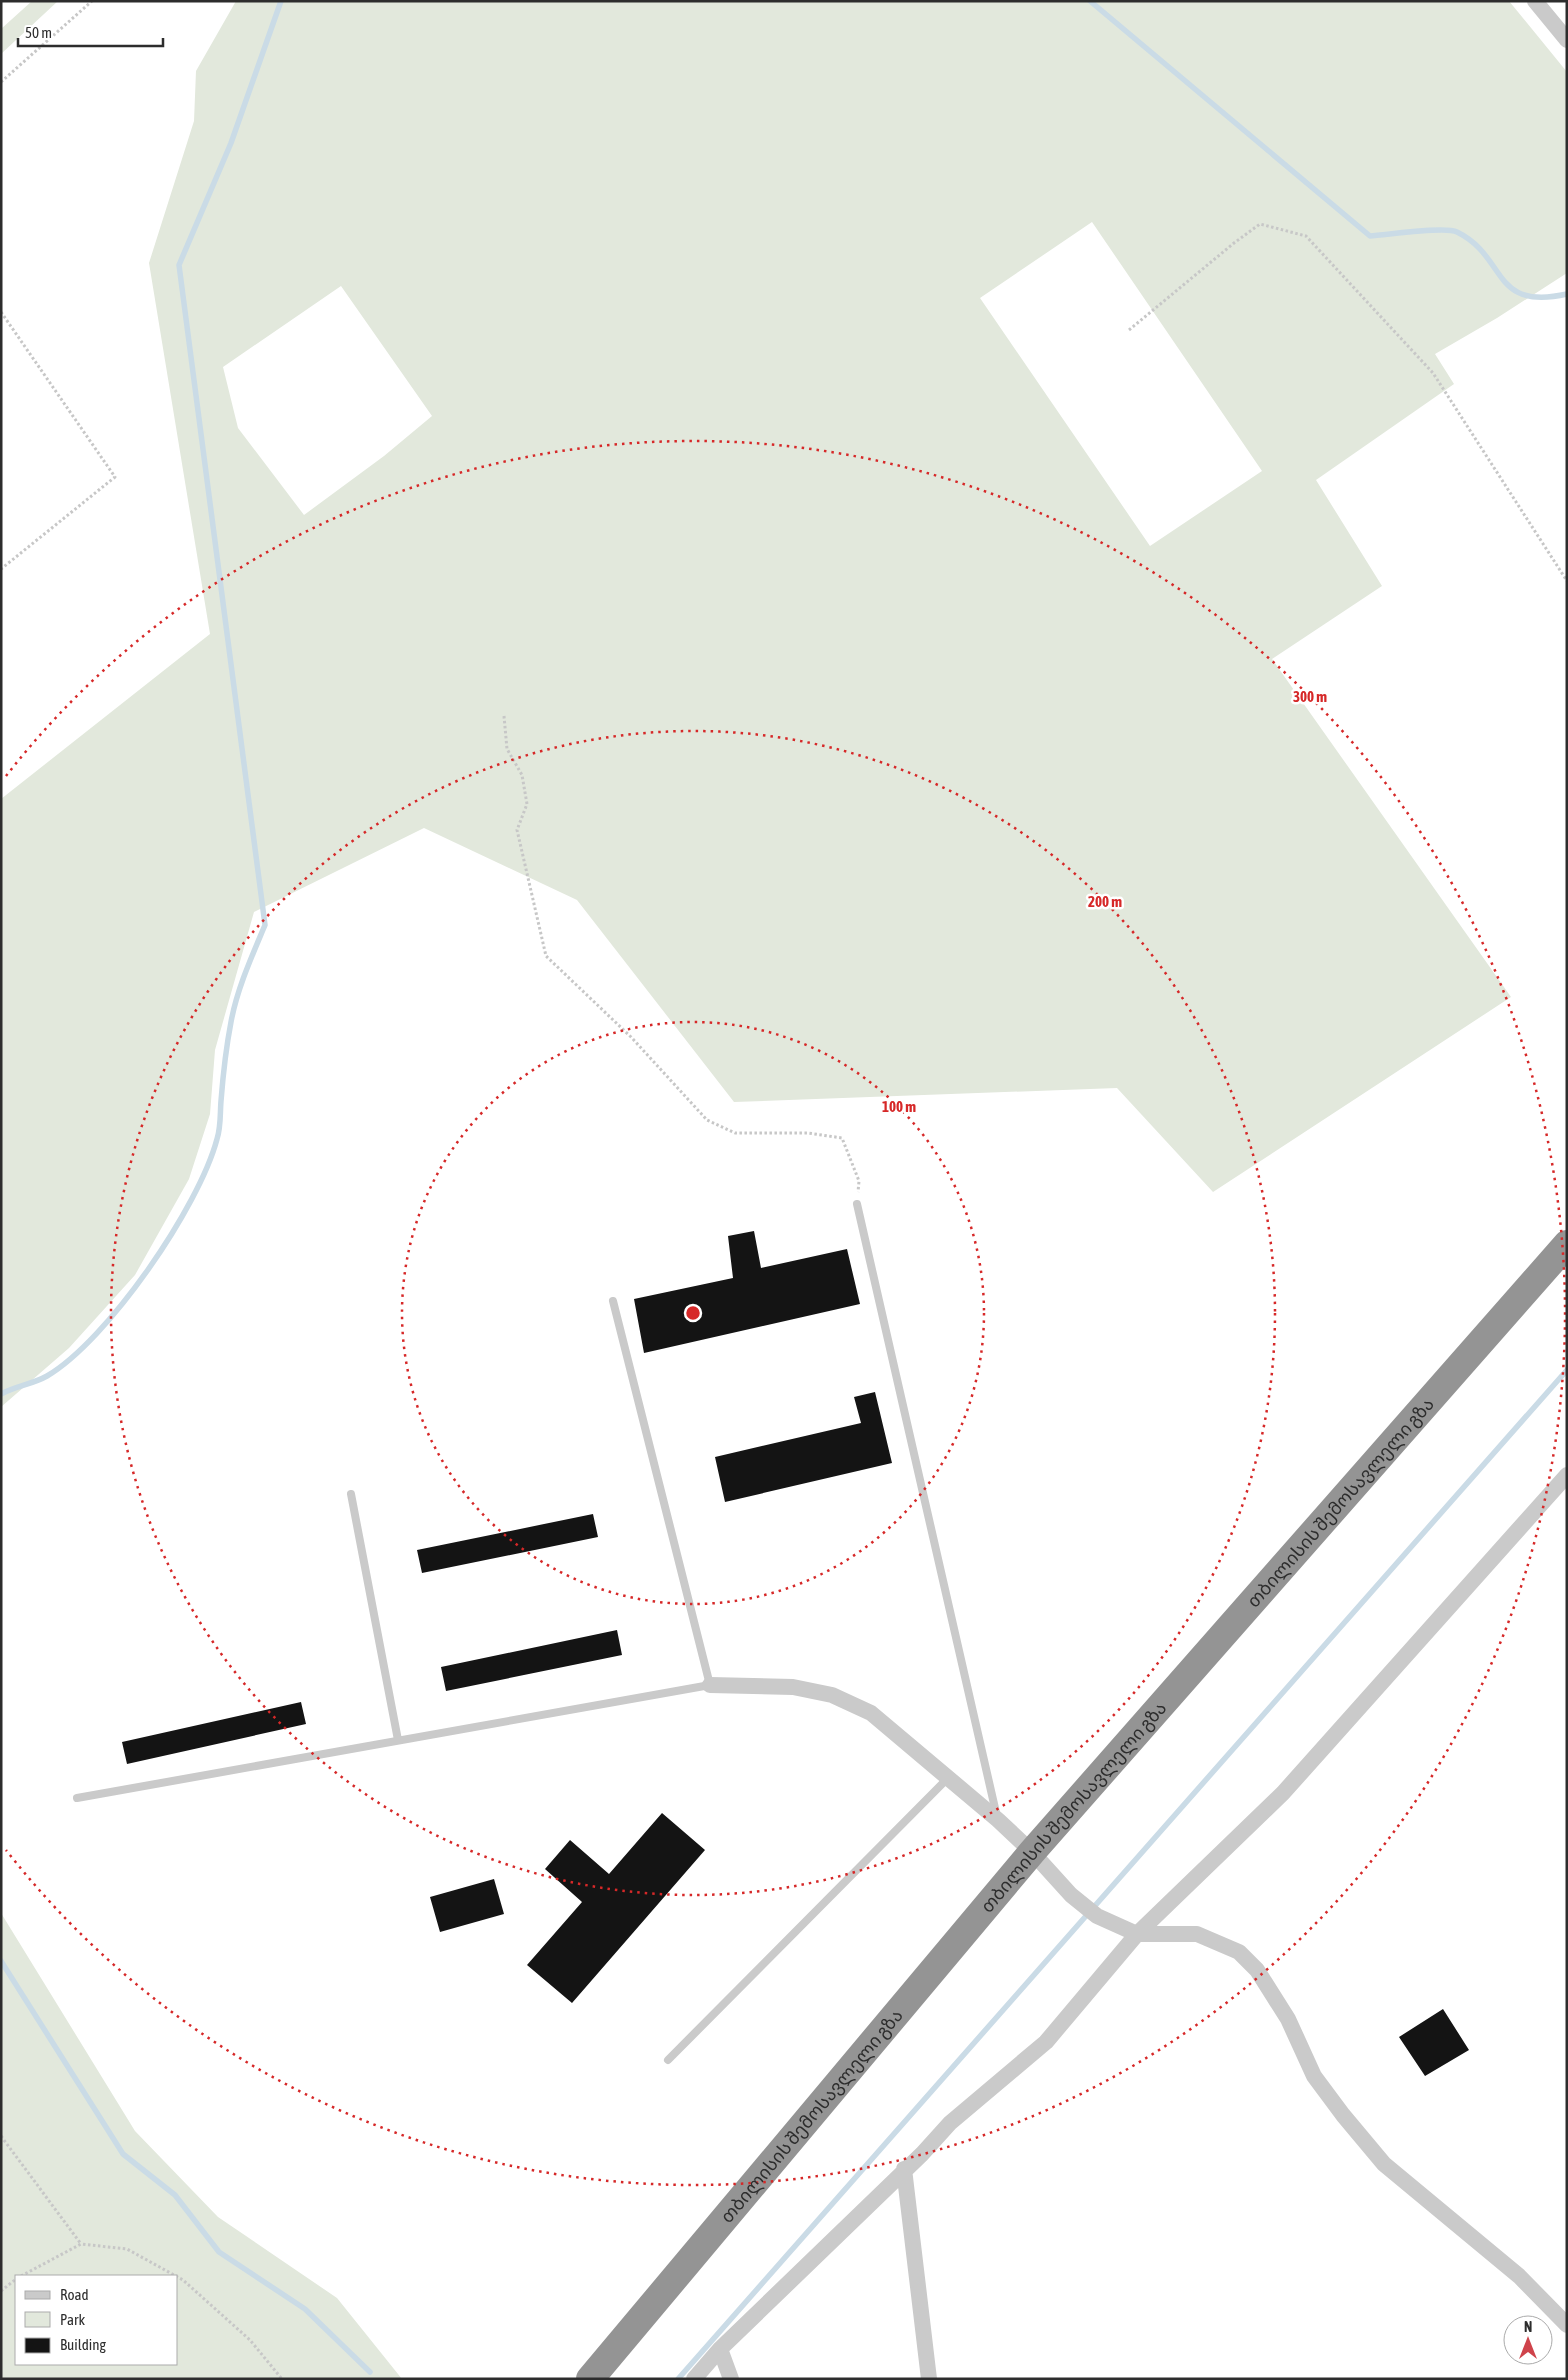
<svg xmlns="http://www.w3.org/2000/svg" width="1568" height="2380" font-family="'Asap Condensed','Noto Sans Georgian',sans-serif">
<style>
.green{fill:#e2e8dc;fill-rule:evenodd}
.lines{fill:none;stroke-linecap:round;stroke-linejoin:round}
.stream{stroke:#cadbe6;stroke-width:5.5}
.building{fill:#141414}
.path{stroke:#c7c7c7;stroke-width:3;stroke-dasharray:2.5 2.5;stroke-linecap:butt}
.lane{stroke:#cacaca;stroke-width:8}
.street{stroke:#cacaca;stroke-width:16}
.highway{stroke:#949494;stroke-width:28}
.ring{fill:none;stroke:#d62828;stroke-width:2.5;stroke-dasharray:2.5 5}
.labels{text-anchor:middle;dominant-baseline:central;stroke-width:5;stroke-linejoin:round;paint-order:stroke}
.street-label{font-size:18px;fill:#2d2d2d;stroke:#fff}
.centre{fill:#d62828;stroke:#fff;stroke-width:2.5}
.ring-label{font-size:15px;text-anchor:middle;font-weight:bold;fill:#d62828;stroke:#fff;stroke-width:5;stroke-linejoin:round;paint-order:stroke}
</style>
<rect width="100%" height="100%" fill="#fff"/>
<path class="green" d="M32,1H58L1,54V29Z
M236,1H1509L1567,72V273L1497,318L1435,354L1454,384L1316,480L1382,586L1272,659L1511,997L1213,1192L1117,1088L734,1102L577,900L424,828L254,912L215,1050L210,1114L189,1179L135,1275L69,1348L1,1407V799L210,634L149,263L194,121L196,71ZM1092,222L1262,471L1150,546L980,298ZM341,286L432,416L384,456L304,515L238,428L223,367Z
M1,1913L135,2131L218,2217L337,2298L402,2379H1ZM16,2276H176V2364H16Z"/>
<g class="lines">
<path class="stream" d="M1090,1L1370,236C1387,235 1445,226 1457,232C1508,257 1490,311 1567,294
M1,1394C16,1386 33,1384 47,1376C108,1340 199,1207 217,1139C221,1127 220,1113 221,1101C223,1075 226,1048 231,1022C237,989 252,956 265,925L179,265L231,143L281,1
M1,1961L123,2154L175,2195L219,2252L305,2309L370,2372
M678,2379L1567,1370"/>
</g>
<path class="building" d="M754,1231L761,1268L847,1249L860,1304L644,1353L634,1299L733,1278L728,1236Z
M875,1392L892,1463L725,1502L715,1457L861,1423L854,1397Z
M593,1514L598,1537L422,1573L417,1550Z
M617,1630L622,1655L446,1691L441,1667Z
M301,1702L306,1724L127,1764L122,1742Z
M662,1813L705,1850L572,2003L527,1965L582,1902L545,1869L570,1840L609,1874Z
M494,1879L504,1914L440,1932L430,1897Z
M1443,2009L1469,2050L1425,2076L1399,2037Z"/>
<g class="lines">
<path class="path" d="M1,82L92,1
M1,312L115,477L1,569
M1129,330L1234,243L1260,224L1306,236L1433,373L1567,581
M504,716L507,749L522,775L527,804L517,830L546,956L631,1037L707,1120L735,1133H808L842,1138L859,1181L858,1192
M1,2136L81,2244
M21,2276L81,2244L127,2249L183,2280L250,2340L282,2379
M1,2291L16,2279"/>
<path class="lane" d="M857,1204L997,1817
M351,1494L398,1740
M77,1798L710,1685L613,1301
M668,2060L948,1778"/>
<path class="street" d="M1535,1L1567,40
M710,1685L793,1687L832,1695L871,1713L998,1820L1032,1852L1071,1895L1097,1916L1137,1934H1197L1239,1952L1257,1970L1288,2019L1314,2076L1343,2115L1384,2164L1519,2276L1567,2325
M904,2169L929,2379
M720,2349L731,2379
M694,2379L720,2349L922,2154L950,2123L1046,2042L1137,1934L1283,1793L1567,1475"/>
<path class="highway" id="s1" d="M590,2379L1032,1852L1567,1244"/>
</g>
<g class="ring">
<circle cx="693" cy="1313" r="291"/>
<circle cx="693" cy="1313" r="582"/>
<path d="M6 776A872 872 0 1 1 6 1850"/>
</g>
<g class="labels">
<g class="street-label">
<text stroke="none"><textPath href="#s1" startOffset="1154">თბილისის შემოსავლელი გზა</textPath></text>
<text stroke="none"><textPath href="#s1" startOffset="749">თბილისის შემოსავლელი გზა</textPath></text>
<text stroke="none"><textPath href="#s1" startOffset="344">თბილისის შემოსავლელი გზა</textPath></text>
</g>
</g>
<circle cx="693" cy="1313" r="8" class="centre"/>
<g class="ring-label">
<text x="1310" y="702">300 m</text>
<text x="1105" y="907">200 m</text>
<text x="899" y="1112">100 m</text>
</g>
<rect width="1568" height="2380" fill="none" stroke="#2d2d2d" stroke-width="5"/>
<rect x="15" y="2275" width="162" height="90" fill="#ffffff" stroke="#ababab"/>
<rect x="25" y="2291" width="25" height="8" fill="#cacaca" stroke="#ababab"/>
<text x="60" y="2300" font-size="15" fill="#2d2d2d">Road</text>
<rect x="25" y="2312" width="25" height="15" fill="#e2e8dc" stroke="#ababab"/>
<text x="60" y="2325" font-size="15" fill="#2d2d2d">Park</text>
<rect x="25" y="2338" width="25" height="15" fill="#141414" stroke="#ababab"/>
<text x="60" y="2350" font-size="15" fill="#2d2d2d">Building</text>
<g transform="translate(1528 2340)"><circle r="24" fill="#ffffff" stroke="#ababab"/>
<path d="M0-4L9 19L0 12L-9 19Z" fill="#cf434b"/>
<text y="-8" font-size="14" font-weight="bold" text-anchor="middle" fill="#2d2d2d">N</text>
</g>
<path d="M18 38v8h145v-8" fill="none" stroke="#2d2d2d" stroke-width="2.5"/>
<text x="25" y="38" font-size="15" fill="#2d2d2d" stroke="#ffffff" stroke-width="4" paint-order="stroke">50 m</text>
</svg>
